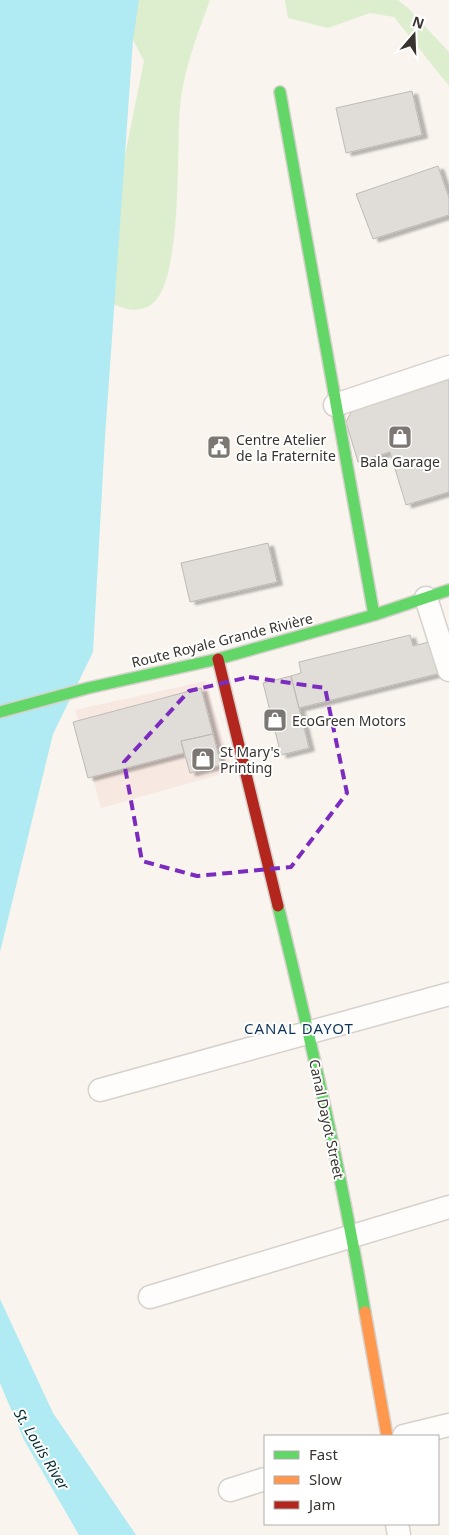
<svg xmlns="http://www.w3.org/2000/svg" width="449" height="1535" font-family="'Noto Sans',sans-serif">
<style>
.commercial{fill:#f8e8e2}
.green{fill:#ddeece}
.water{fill:#b0eaf2}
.building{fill:#e0dcd7;stroke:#bfbab5;filter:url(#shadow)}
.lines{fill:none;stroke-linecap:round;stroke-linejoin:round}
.street-casing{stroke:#d6d1cc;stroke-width:25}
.fast-casing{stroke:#d6d1cc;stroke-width:14}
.slow-casing{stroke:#d6d1cc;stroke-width:14}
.jam-casing{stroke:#d6d1cc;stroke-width:14}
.street{stroke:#fefdfc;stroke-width:22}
.fast{stroke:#63d668;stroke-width:11}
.slow{stroke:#ff974d;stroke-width:11}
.jam{stroke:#b3261e;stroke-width:11}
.marked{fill:none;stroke:#7b2cbf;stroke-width:4;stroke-dasharray:10 6;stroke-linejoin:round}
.labels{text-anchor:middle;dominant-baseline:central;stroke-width:4;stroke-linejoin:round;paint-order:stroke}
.poi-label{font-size:14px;fill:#39342f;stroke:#fff;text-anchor:start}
.street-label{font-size:14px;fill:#39342f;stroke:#fff}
.neighbourhood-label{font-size:15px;letter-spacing:1px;fill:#0c3459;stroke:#fff}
.water-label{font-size:15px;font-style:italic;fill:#053036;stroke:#fff}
</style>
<defs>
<filter id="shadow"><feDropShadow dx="5.5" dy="3" stdDeviation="1" flood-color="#0004"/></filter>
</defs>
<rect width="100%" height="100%" fill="#f9f4ee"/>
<path class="commercial" d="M206,681L232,771L101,808L75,710Z"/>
<path class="green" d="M133,0H210C198,34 183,70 180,107C176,145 184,288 149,306C135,313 126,309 113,304L121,175L144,61L133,40Z
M285,0H398L408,8L449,52V86L394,17L370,13L328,28L288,18Z"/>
<path class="water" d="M0,0H139L133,40L105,437L93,652L53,734L0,952Z
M0,1299L53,1413L136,1535H79L24,1440L0,1383Z"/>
<path class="building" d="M412,91L422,135L346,153L336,108Z
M438,166L449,198V215L373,239L356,194Z
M449,373V492L406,505L390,452L358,462L346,422L357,401Z
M268,543L277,582L190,602L181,563Z
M410,635L413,646L433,641L441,673L299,708L291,676L301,673L299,662Z
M291,676L309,748L281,755L263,683Z
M201,688L213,734L181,741L184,753L88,778L73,722Z
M213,734L221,765L190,773L181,741Z"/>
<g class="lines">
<g class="street-casing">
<path id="street" d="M335,405L449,367
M426,598L449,670
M100,1090L449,994
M150,1297L449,1207
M404,1436L449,1425
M230,1490L265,1479
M397,1524L399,1535"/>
</g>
<g class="fast-casing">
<path id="fast" d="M280,92L374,615
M0,712L88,688L218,659L374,615L449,590
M278,906C311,1040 342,1175 365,1312"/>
</g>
<g class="slow-casing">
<path id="slow" d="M365,1312L387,1436"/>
</g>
<g class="jam-casing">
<path id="jam" d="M218,659L278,906"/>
</g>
<use href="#street" class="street"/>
<use href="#fast" class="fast"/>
<use href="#slow" class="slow"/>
<use href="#jam" class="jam"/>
</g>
<path class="marked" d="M249,677L325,688L347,793L291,867L197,876L142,861L124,762L189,691Z"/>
<defs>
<g id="shop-square" transform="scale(1.25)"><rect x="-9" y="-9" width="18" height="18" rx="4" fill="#7c7772" stroke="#fff"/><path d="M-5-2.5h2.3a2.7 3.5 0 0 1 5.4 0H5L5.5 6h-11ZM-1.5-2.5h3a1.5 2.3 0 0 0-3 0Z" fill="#fff"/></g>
<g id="civic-square" transform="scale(1.25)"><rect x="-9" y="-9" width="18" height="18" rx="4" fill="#7c7772" stroke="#fff"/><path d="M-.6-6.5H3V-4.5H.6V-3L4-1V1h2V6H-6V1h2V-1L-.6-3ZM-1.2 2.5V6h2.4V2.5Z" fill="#fff"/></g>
</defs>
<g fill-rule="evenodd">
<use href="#shop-square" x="400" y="437"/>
<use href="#civic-square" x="219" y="447"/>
<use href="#shop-square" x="275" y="720"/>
<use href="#shop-square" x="203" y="759"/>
</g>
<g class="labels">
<g class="poi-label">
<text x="236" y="439">Centre Atelier<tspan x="236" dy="16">de la Fraternite</tspan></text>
<text x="400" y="461" text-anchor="middle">Bala Garage</text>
<text x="292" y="720">EcoGreen Motors</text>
<text x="220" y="751">St Mary's<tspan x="220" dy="16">Printing</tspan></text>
</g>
<g class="street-label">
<text transform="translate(222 640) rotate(-14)">Route Royale Grande Rivière</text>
<text transform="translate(327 1119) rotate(78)">Canal Dayot Street</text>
</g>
<g class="neighbourhood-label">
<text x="299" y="1028">CANAL DAYOT</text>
</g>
<g class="water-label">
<text transform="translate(42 1449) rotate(59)">St. Louis River</text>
</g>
</g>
<rect x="264" y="1435" width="175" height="90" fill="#ffffff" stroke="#b0aeac"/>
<rect x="274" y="1451" width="25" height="8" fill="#63d668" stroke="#b0aeac"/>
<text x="309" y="1460" font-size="15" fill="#39342f">Fast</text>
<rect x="274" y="1476" width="25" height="8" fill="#ff974d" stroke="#b0aeac"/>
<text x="309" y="1485" font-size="15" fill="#39342f">Slow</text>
<rect x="274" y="1501" width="25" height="8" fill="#b3261e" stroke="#b0aeac"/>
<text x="309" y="1510" font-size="15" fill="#39342f">Jam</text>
<g transform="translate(414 35) rotate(19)" stroke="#ffffff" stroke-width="4" paint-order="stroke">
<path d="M0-4L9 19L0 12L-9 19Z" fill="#39342f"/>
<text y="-8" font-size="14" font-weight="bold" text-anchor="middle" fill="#39342f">N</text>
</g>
</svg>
